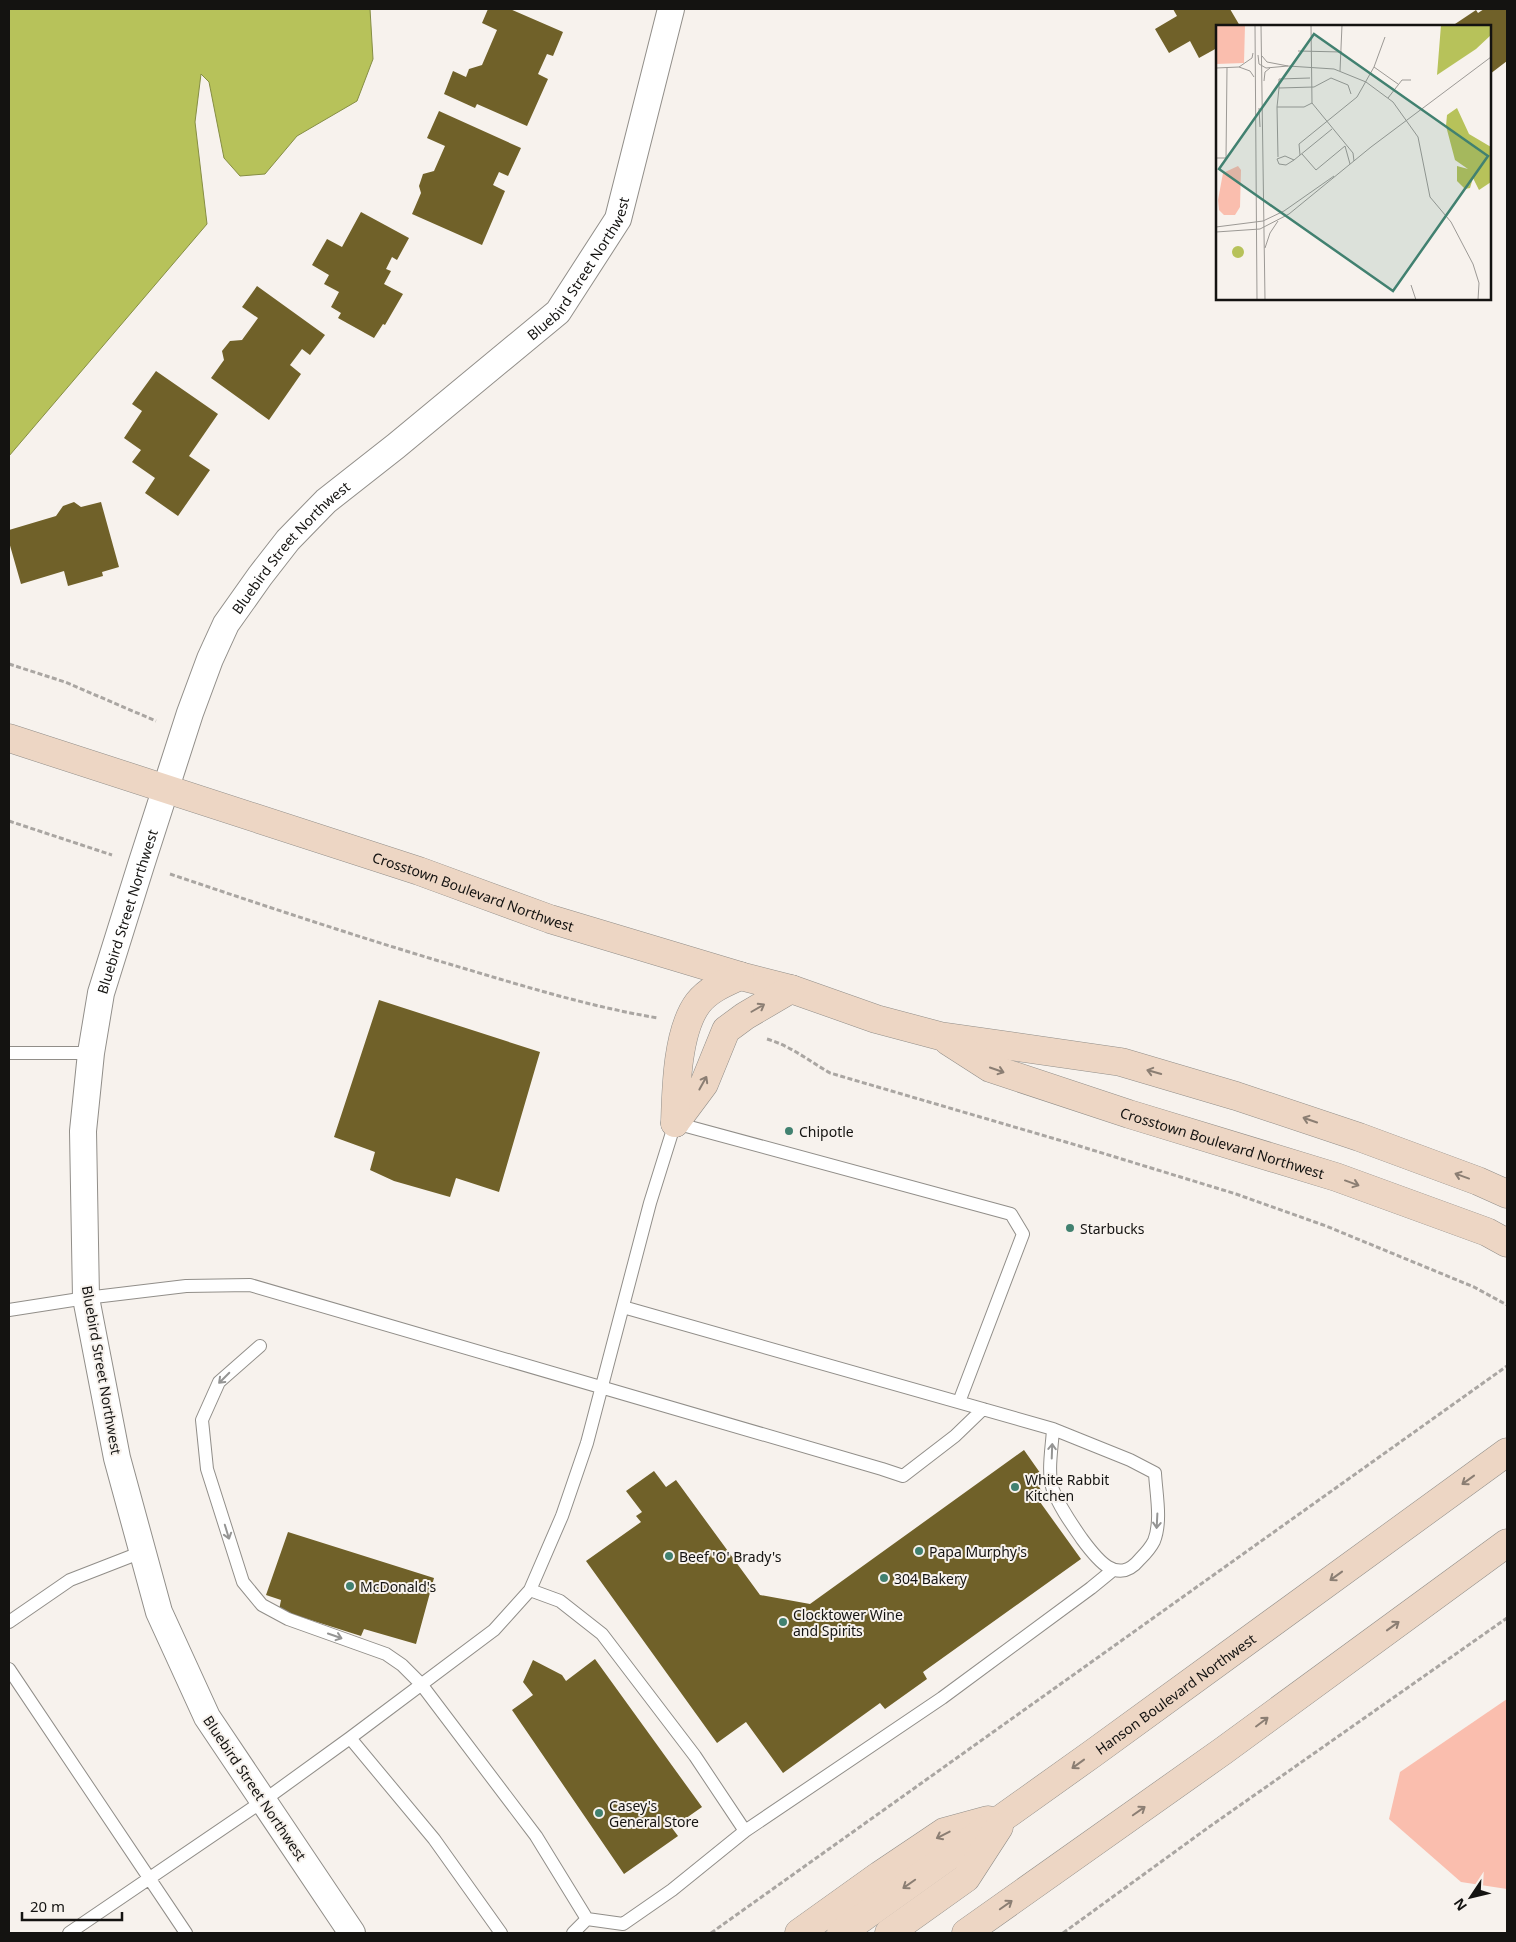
<svg xmlns="http://www.w3.org/2000/svg" width="1516" height="1942" font-family="'Noto Sans',sans-serif">
<style>
.green{fill:#fabeae}
.water{fill:#b7c25a;stroke:#868e44}
.building{fill:#706129}
.lines{fill:none;stroke-linecap:round;stroke-linejoin:round}
.lane-casing{stroke:#918e89;stroke-width:14}
.street-casing{stroke:#918e89;stroke-width:28}
.secondary-casing{stroke:#918e89;stroke-width:29}
.path{stroke:#aaa6a2;stroke-width:3;stroke-dasharray:5 2.5;stroke-linecap:butt}
.lane{stroke:#fff;stroke-width:12}
.street{stroke:#fff;stroke-width:26}
.secondary{stroke:#edd6c4;stroke-width:28}
.oneway{stroke:#8b7e73}
.oneway2{stroke:#959594}
.poi-dot{fill:#418170;stroke:#f7f2ed;stroke-width:2}
.labels{text-anchor:middle;dominant-baseline:central;stroke-width:4;stroke-linejoin:round;paint-order:stroke}
.street-label{font-size:14px;fill:#141311;stroke:#f7f2ed}
.poi-label{font-size:14px;fill:#141311;stroke:#f7f2ed;text-anchor:start}
.inset-road{fill:none;stroke:#9c9995;stroke-width:1}
.view{fill:#418170;fill-opacity:0.15;stroke:#418170;stroke-width:2.5}
.inset-edge{fill:none;stroke:#141311;stroke-width:2.5}
</style>
<rect width="100%" height="100%" fill="#f7f2ed"/>
<path class="green" d="M1507,1699V1889L1461,1882L1389,1819L1400,1772Z"/>
<path class="water" d="M9,9H370L373,59L357,101L297,136L265,174L240,176L224,158L209,82L201,74L195,122L207,224L9,456Z"/>
<path class="building" d="M488,9H510L563,32L553,56L547,54L538,74L548,79L527,126L477,104L475,108L444,94L453,71L466,77L469,69L482,65L497,30L482,23Z
M1173,9H1230L1240,26H1217V48L1199,58L1190,41L1169,53L1155,29L1177,16Z
M1484,9H1507V61L1490,74V26H1452L1476,10L1478,13Z
M439,111L521,148L508,176L499,172L493,185L505,191L482,245L412,214L421,193L419,186L423,174L434,171L445,146L427,138Z
M361,212L409,238L397,260L392,257L386,269L391,271L384,284L403,294L385,325L383,324L374,338L338,318L341,313L331,307L339,292L324,284L329,275L312,265L327,239L342,247Z
M257,286L325,335L310,355L302,349L290,365L301,374L269,420L211,378L224,360L222,351L230,341L242,340L258,318L242,307Z
M156,371L218,414L189,456L210,470L178,516L145,493L155,478L132,462L141,450L124,438L142,411L132,404Z
M74,502L81,507L101,502L119,567L102,572L103,576L68,586L64,571L21,584L9,542V530L56,516L63,506Z
M379,1000L540,1052L499,1192L456,1178L450,1197L394,1181L370,1170L375,1152L334,1137Z
M1024,1450L1043,1477L1036,1482L1046,1498L1040,1502L1081,1559L923,1672L927,1679L885,1709L880,1703L783,1773L746,1722L717,1743L586,1561L641,1522L636,1516L642,1512L626,1491L654,1471L666,1487L676,1480L760,1595L810,1604Z
M288,1532L434,1578L416,1644L364,1629L361,1636L279,1610L281,1600L266,1595Z
M595,1659L702,1807L672,1828L678,1836L624,1874L512,1710L533,1695L523,1682L533,1660L562,1675L566,1681Z"/>
<g class="lines">
<g class="lane-casing">
<path id="lane" d="M9,1053H91
M623,1307L1053,1429L1130,1460L1155,1473C1156,1493 1162,1521 1154,1541C1151,1547 1145,1554 1140,1559C1117,1587 1096,1558 1082,1539C1071,1523 1060,1508 1053,1490C1047,1472 1052,1448 1053,1429
M9,1310L86,1298L186,1286L250,1285L882,1469L903,1476L955,1436L983,1409
M260,1346L219,1382L202,1420L207,1469L243,1582L262,1605L288,1619L386,1654L402,1665L421,1684L536,1836L587,1919L573,1933
M530,1590L560,1601L602,1634L695,1756L745,1831L672,1890L623,1924L587,1919
M9,1622L70,1580L142,1552
M9,1669L186,1933
M350,1738L434,1839L501,1933
M745,1831L942,1698L1091,1588L1113,1570
M69,1933L263,1801L350,1738L494,1630L530,1590L562,1516L587,1443L650,1203L675,1123L1011,1214L1023,1234L959,1402"/>
</g>
<g class="street-casing">
<g id="street">
<path id="s1" d="M352,1933L207,1717L159,1612L117,1458L86,1298L83,1131L91,1053L101,993L141,865L190,713L210,659L226,624L260,576L288,540L326,501L396,446L558,312L618,219L671,9"/>
</g>
</g>
<g class="secondary-casing">
<g id="secondary">
<path id="s2" d="M9,738L419,871L550,919L740,976L791,989L876,1019L940,1036L1121,1062L1236,1096L1359,1137L1478,1181L1507,1194"/>
<path id="s3" d="M948,1041L990,1068L1129,1114L1336,1177L1487,1232L1507,1243"/>
<path d="M675,1123L704,1084L726,1030L745,1016L791,989"/>
<path d="M675,1123C676,1089 677,1031 698,1003C709,989 725,983 740,976"/>
<path d="M799,1933L880,1875L944,1832L988,1820"/>
<path id="s4" d="M841,1933L1092,1754L1507,1452"/>
<path d="M889,1933L966,1878L999,1827"/>
<path d="M966,1933L1223,1751L1507,1543"/>
</g>
</g>
<path class="path" d="M9,664L65,682L156,721
M9,821L112,855
M170,874C268,907 367,940 466,969C530,988 592,1007 658,1018
M767,1039C791,1046 809,1061 830,1073L1076,1145L1236,1194L1326,1226L1474,1287L1507,1305
M711,1933L1507,1366
M1063,1933L1209,1827L1507,1618"/>
<use href="#lane" class="lane"/>
<use href="#street" class="street"/>
<use href="#secondary" class="secondary"/>
</g>
<defs><path id="oneway-shaft" d="M-6 0H5M1.5-3L5.5 0L1.5 3" fill="none" stroke-width="1.6" stroke-linecap="round" stroke-linejoin="round" transform="scale(1.25)"/></defs>
<g class="oneway">
<use href="#oneway-shaft" transform="translate(758 1008) rotate(-30)"/>
<use href="#oneway-shaft" transform="translate(997 1070) rotate(19)"/>
<use href="#oneway-shaft" transform="translate(1154 1072) rotate(-164)"/>
<use href="#oneway-shaft" transform="translate(703 1083) rotate(-61)"/>
<use href="#oneway-shaft" transform="translate(1310 1120) rotate(-161)"/>
<use href="#oneway-shaft" transform="translate(1462 1176) rotate(-160)"/>
<use href="#oneway-shaft" transform="translate(1352 1183) rotate(20)"/>
<use href="#oneway-shaft" transform="translate(1468 1480) rotate(144)"/>
<use href="#oneway-shaft" transform="translate(1336 1576) rotate(144)"/>
<use href="#oneway-shaft" transform="translate(1393 1626) rotate(-36)"/>
<use href="#oneway-shaft" transform="translate(1262 1722) rotate(-37)"/>
<use href="#oneway-shaft" transform="translate(1078 1764) rotate(144)"/>
<use href="#oneway-shaft" transform="translate(1139 1811) rotate(-35)"/>
<use href="#oneway-shaft" transform="translate(943 1835) rotate(153)"/>
<use href="#oneway-shaft" transform="translate(909 1884) rotate(145)"/>
<use href="#oneway-shaft" transform="translate(1006 1905) rotate(-35)"/>
</g>
<g class="oneway2">
<use href="#oneway-shaft" transform="translate(224 1378) rotate(135)"/>
<use href="#oneway-shaft" transform="translate(1052 1451) rotate(-88)"/>
<use href="#oneway-shaft" transform="translate(1157 1521) rotate(93)"/>
<use href="#oneway-shaft" transform="translate(227 1532) rotate(73)"/>
<use href="#oneway-shaft" transform="translate(335 1636) rotate(19)"/>
</g>
<g class="poi-dot">
<circle cx="789" cy="1131" r="5"/>
<circle cx="1070" cy="1228" r="5"/>
<circle cx="1015" cy="1487" r="5"/>
<circle cx="919" cy="1551" r="5"/>
<circle cx="669" cy="1556" r="5"/>
<circle cx="884" cy="1578" r="5"/>
<circle cx="350" cy="1586" r="5"/>
<circle cx="783" cy="1622" r="5"/>
<circle cx="599" cy="1813" r="5"/>
</g>
<g class="labels">
<g class="street-label">
<text stroke="none"><textPath href="#s1" startOffset="1900">Bluebird Street Northwest</textPath></text>
<text stroke="none"><textPath href="#s1" startOffset="1495">Bluebird Street Northwest</textPath></text>
<text stroke="none"><textPath href="#s2" startOffset="489">Crosstown Boulevard Northwest</textPath></text>
<text stroke="none"><textPath href="#s1" startOffset="1090">Bluebird Street Northwest</textPath></text>
<text stroke="none"><textPath href="#s3" startOffset="294">Crosstown Boulevard Northwest</textPath></text>
<text transform="translate(102 1370) rotate(80)">Bluebird Street Northwest</text>
<text stroke="none"><textPath href="#s4" startOffset="411">Hanson Boulevard Northwest</textPath></text>
<text transform="translate(255 1788) rotate(56)">Bluebird Street Northwest</text>
</g>
<g class="poi-label">
<text x="799" y="1131">Chipotle</text>
<text x="1080" y="1228">Starbucks</text>
<text x="1025" y="1479">White Rabbit<tspan x="1025" dy="16">Kitchen</tspan></text>
<text x="929" y="1551">Papa Murphy's</text>
<text x="679" y="1556">Beef 'O' Brady's</text>
<text x="894" y="1578">304 Bakery</text>
<text x="360" y="1586">McDonald's</text>
<text x="793" y="1614">Clocktower Wine<tspan x="793" dy="16">and Spirits</tspan></text>
<text x="609" y="1805">Casey's<tspan x="609" dy="16">General Store</tspan></text>
</g>
</g>
<g transform="translate(1216 25)">
<rect width="275" height="275" fill="#f7f2ed"/>
<path d="M0,0H29L28,38L0,39ZM22,141L25,145L24,182L19,190H8L3,185L2,175L7,148Z" fill="#fabeae"/>
<path d="M225,0H275V10L260,24L221,50ZM241,83L253,109L275,122V157L263,165L257,153L254,163L249,164L241,156V141L252,144L239,135L230,101L231,90ZM16 227a6 6 0 1 1 12 0a6 6 0 1 1-12 0Z" fill="#b7c25a"/>
<path class="inset-road" d="M39,0L41,275M45,0L49,275M95,0L96,78L137,128L138,136M82,26L126,27M42,30L43,39L50,43L72,41M46,31L51,37L72,41M72,41L118,44L150,57L177,77L202,112L214,172L235,197L257,239L263,258L262,275M23,42L36,33L37,28M23,42L34,46L38,52M158,42L182,59M0,43L23,42M124,46L126,0M94,53L63,54V63L98,62L115,53L132,60L135,69M48,56L49,47L54,43M63,63L61,82H88L96,78M172,73L186,55H195M61,82L62,132M43,83L44,102M129,121L134,139M86,129L100,145L129,121M84,130L83,119L141,72L158,42L169,12M0,133H10L11,43M78,135L69,131L61,134L63,139L70,140L78,135L116,104M0,202L47,196L68,186L118,151M0,207L44,204L73,189L155,122L275,32M49,223L54,208L62,196M195,260L200,275"/>
<path class="view" d="M98,9L272,131L177,266L3,144Z"/>
<rect width="275" height="275" class="inset-edge"/>
</g>
<rect width="1516" height="1942" fill="none" stroke="#141311" stroke-width="20"/>
<g transform="translate(1471 1897) rotate(235)" stroke="#f7f2ed" stroke-width="4" paint-order="stroke">
<path d="M0-4L9 19L0 12L-9 19Z" fill="#141311"/>
<text y="-8" font-size="14" font-weight="bold" text-anchor="middle" fill="#141311">N</text>
</g>
<path d="M22 1912v8h100v-8" fill="none" stroke="#141311" stroke-width="2.5"/>
<text x="30" y="1912" font-size="15" fill="#141311" stroke="#f7f2ed" stroke-width="4" paint-order="stroke">20 m</text>
</svg>
